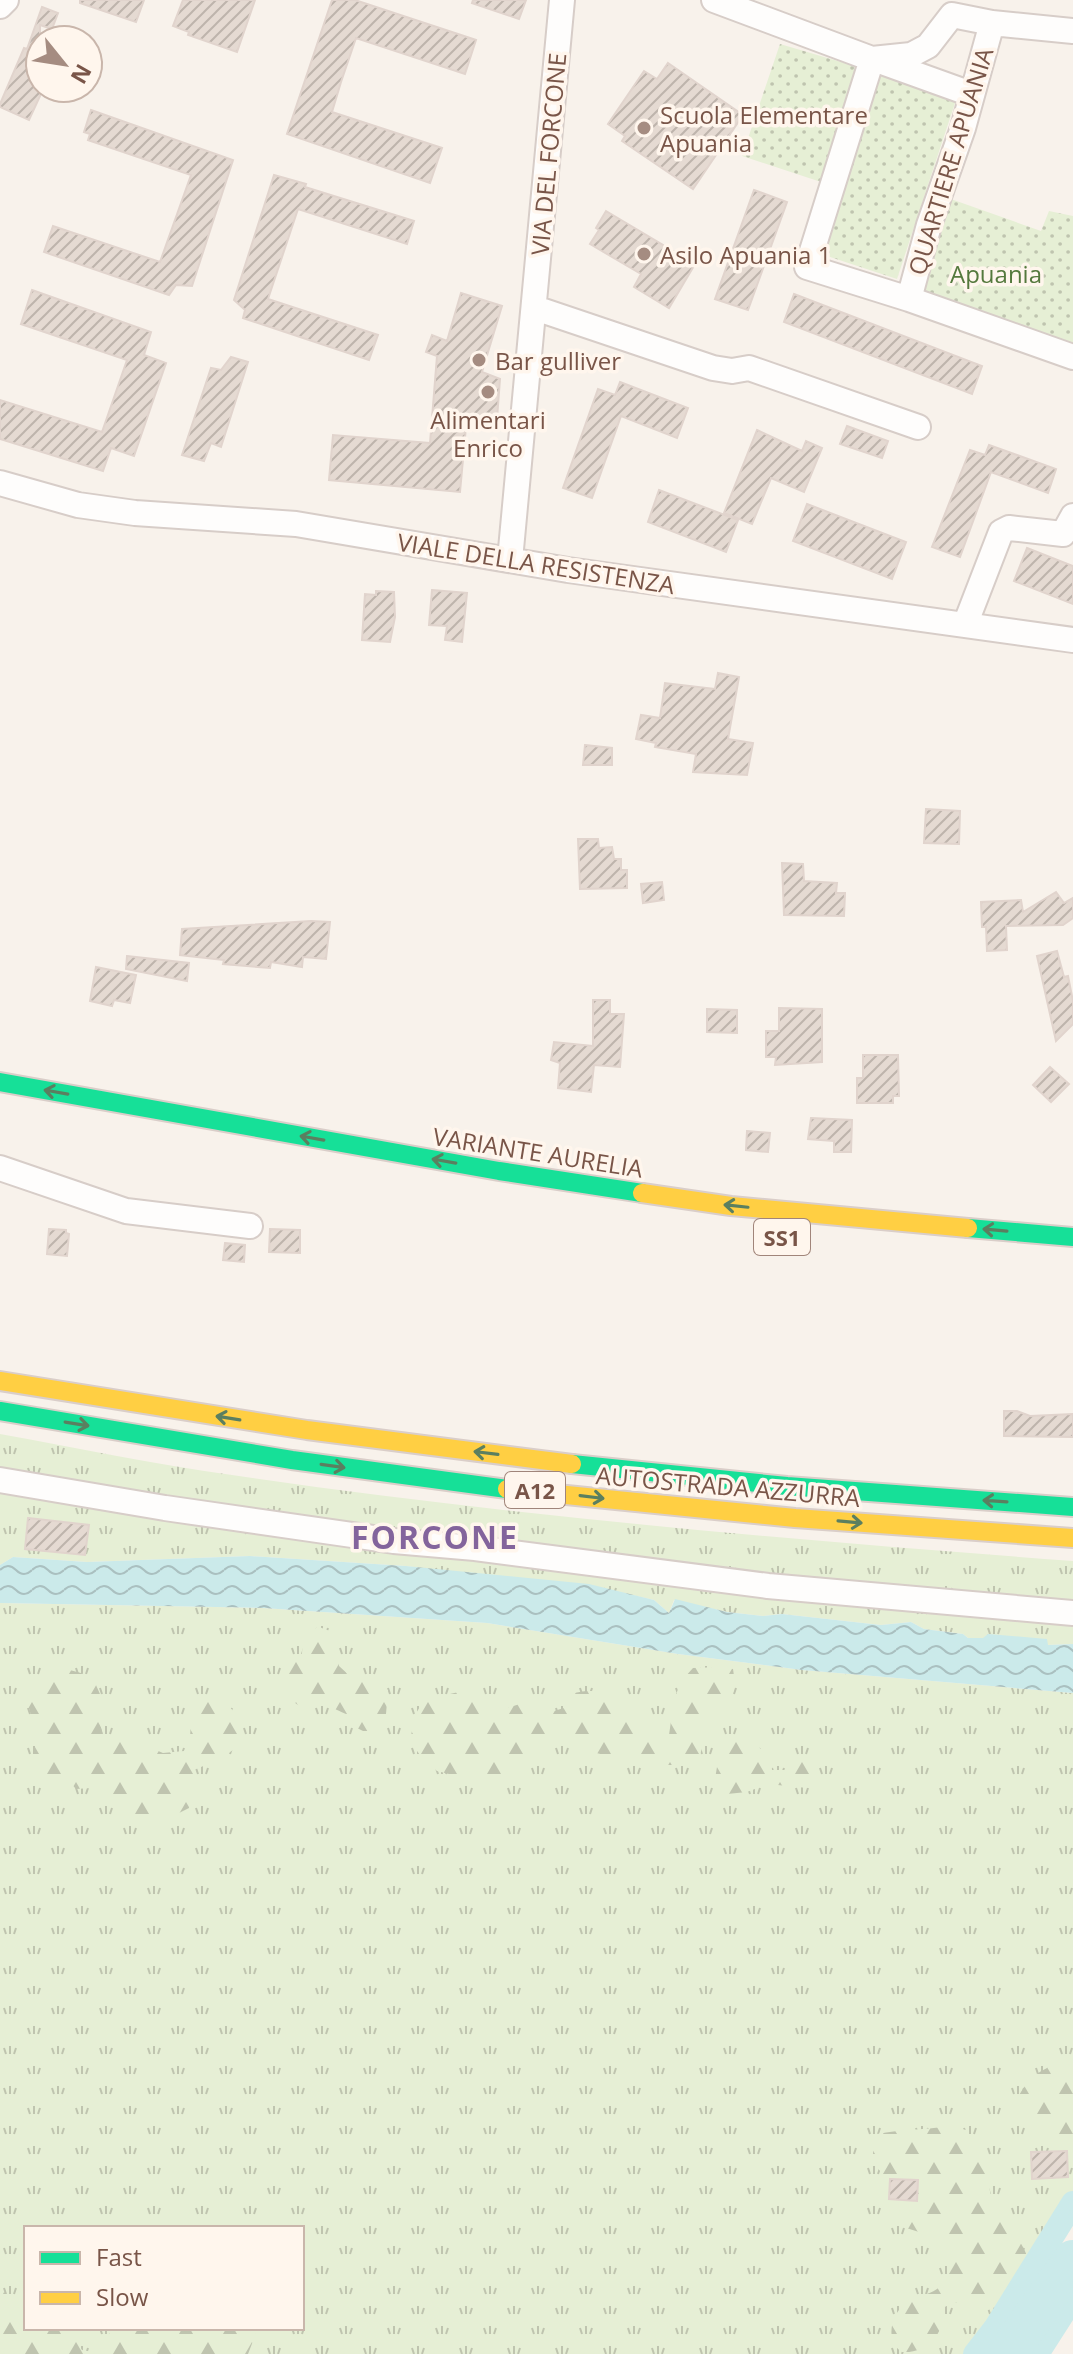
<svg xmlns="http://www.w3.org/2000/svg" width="1073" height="2354" font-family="'Open Sans',sans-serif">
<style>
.grass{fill:url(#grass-tufts);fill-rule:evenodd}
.forest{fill:url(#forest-firs)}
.park{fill:url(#park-dots)}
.water{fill:url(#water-waves)}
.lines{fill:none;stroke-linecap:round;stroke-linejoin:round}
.canal{stroke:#cbeaea;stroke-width:24}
.river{stroke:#cbeaea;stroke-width:40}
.building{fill:url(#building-hatch);stroke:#e1d4cd;stroke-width:2}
.street-casing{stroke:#d7cdc8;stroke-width:28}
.fast-casing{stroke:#dacec9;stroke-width:22}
.slow-casing{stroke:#dacec9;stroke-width:22}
.street{stroke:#fefdfc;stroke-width:24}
.fast{stroke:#16e098;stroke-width:18}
.slow{stroke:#ffcf43;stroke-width:18}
.oneway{stroke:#5b7f60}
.poi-dot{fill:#a58c81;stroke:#fff6ed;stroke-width:3}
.labels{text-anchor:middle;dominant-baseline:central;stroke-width:7;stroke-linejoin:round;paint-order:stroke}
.shield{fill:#fff6ed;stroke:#a1857a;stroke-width:2}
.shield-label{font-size:22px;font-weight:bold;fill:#795548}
.poi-label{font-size:24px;fill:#795548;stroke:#fff6ed;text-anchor:start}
.street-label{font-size:24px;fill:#795548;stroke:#fff6ed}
.park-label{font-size:24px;fill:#55793d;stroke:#fff6ed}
.district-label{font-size:32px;font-weight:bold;letter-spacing:2px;fill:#83649c;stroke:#fff6ed}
</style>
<defs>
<pattern id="grass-tufts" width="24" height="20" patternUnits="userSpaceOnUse" patternTransform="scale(2)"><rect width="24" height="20" fill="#e6efd5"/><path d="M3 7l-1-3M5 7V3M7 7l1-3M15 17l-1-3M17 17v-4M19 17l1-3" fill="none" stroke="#bfc4af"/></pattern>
<pattern id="forest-firs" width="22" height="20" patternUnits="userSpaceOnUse" patternTransform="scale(2)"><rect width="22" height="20" fill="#e6efd5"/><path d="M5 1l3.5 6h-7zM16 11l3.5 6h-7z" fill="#bfc4af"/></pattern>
<pattern id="park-dots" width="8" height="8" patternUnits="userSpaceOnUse" patternTransform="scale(2)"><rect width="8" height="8" fill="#e6efd5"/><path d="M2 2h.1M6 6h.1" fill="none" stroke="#bfc4af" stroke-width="1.8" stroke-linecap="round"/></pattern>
<pattern id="water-waves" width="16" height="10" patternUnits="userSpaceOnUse" patternTransform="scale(2)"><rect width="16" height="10" fill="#cbeaea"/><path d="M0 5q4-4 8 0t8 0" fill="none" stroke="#aac0c0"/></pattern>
<pattern id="building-hatch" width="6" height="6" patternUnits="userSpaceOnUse" patternTransform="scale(2)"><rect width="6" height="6" fill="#e5dad2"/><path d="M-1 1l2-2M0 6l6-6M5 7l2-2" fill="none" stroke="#beb4ac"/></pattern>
</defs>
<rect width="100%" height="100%" fill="#f8f2eb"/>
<path class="grass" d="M0,1434C77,1448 154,1464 232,1475C511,1516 792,1540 1073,1561V1644L1047,1645V1639L968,1638L963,1634L924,1629L911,1622L881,1625L782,1614L763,1616L727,1612L674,1600L669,1613L654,1600L623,1593L406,1566L250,1556L87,1562L13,1557L0,1565Z
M0,1603L263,1608L487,1623L678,1654L802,1670L1073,1693V2203L996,2327L975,2354H0ZM26,2228H302V2328H26Z"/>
<path class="forest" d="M319,1627L330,1631L335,1643L339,1666L351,1677L359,1675L388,1690L386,1714L375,1731H363L351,1725L346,1714C340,1712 333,1707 327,1706C301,1701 300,1718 284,1685L288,1669L302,1654C303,1641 304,1631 319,1627Z
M55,1666L92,1676L107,1710L100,1723L103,1736L124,1743H139L163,1753L184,1751C199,1730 179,1721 207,1699C235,1701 241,1719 241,1744L222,1758L194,1770L189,1808L157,1824C147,1814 140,1814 126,1817L113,1807L106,1793L91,1788L76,1789L66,1778H43L27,1774L40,1730L31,1715L26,1698L41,1674Z
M722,1667L733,1669C740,1710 716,1706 706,1734C702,1745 702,1754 695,1765H660L628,1754L608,1756L581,1749L568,1735L549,1734L521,1772L497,1778L475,1773L453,1775L437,1771L422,1758L410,1741L415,1715L424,1700L476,1688L486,1697L494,1712L526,1702L547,1713L564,1708L574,1693C599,1687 617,1695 639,1708L644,1726L656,1743L669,1735C674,1706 671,1691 693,1668Z
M731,1741C752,1744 771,1746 772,1770H786L801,1761L808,1763L815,1780L807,1788L768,1784L747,1792L727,1794L714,1785L720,1749Z
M1064,2062L1073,2063V2138L1064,2135L1054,2138L1037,2132L1022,2121L1016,2101C1028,2078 1039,2069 1064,2062Z
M950,2126L966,2130L983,2152L991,2197L989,2210C1010,2227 1045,2260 1020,2288C1016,2292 1010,2295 1005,2299C994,2308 993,2309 979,2313L970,2306L954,2302L943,2308C947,2329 929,2354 902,2352C883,2340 892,2310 910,2300C921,2294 934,2295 943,2283C947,2277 949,2267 952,2260L940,2251L936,2234L919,2232L900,2226C899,2215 899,2202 895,2192C883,2162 865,2176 877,2134C902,2129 925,2130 950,2126Z
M0,2289L8,2295L11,2314L26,2324V2328H72V2334L82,2350L104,2354L112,2345L108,2328H258L248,2354H0Z"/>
<path class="park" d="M780,44L858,67L821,182L742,156Z
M880,75L956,100L897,279L821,254Z
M948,198L1041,231L1049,211L1073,216V357L909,299Z"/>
<path class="water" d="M250,1556L406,1566L589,1584L654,1600L669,1613L675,1599L727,1612L763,1616L782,1614L881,1625L911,1622L924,1629L963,1634L968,1638H983L988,1634L1047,1639L1048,1645L1073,1644V1693L802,1670L678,1654L487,1623L263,1608L0,1603V1565L13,1557L87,1562Z"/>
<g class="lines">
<path class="canal" d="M975,2354L996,2327L1073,2203
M1037,2354L1071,2301L1073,2302"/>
<path class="river" d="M1007,2354L1073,2260"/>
</g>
<path class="building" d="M80,0H144L136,22L80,3Z
M183,0H255L237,52L188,35L189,32L173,26Z
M332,0H355L476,40L465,74L356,38L341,82L332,112L442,148L430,183L287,134Z
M473,0H526L519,19L472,3Z
M42,7L58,13L52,29L40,25V96L29,120L0,107V104L24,48L27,49Z
M668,63L743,115L693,189L622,141L625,136L608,124L644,71L657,79Z
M91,110L233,160L192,286L176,285L169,295L44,252L53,226L160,262L191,175L88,140L90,134L84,132Z
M274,175L306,184L305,187L414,221L407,244L298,209L268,299L378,335L369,360L243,318L245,310L234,300Z
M754,190L787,202L748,310L715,299Z
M606,211L695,264L669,308L634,287L641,274L590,244L599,230L596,228Z
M32,290L151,332L144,355L166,363L134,456L111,448L103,471L0,439V400L102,432L127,360L21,324Z
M461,293L502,306L482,372L500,379L497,419L467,416L460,492L329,480L333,435L430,443L437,356L426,352L432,335L447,341Z
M794,294L982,366L972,394L784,322Z
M231,357L248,362L221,447L211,443L204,461L182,455L211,368L221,370Z
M620,382L688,408L677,438L621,416L592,498L563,488L598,389L615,395Z
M847,426L888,441L882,458L840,444Z
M757,430L802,451L806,441L822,448L804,492L771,478L752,524L724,513Z
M989,445L1056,469L1048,493L991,472L960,557L932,547L970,450L985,455Z
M659,490L738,520L726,552L648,522Z
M807,504L906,542L892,579L793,541Z
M1027,548L1073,566V604L1014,581Z
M432,590L467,593L462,642L445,640L447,626L429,625Z
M376,591L394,592L395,617L390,642L362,640L365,594L376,595Z
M718,673L739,677L728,739L753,743L747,775L693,772L696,754L655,747L656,743L636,739L641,715L660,718L665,683L715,689Z
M585,745L612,748V765H583Z
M926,809L960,811L959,844L924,843Z
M578,839H598L599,848L612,847L614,859H621V870H627V888L580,889Z
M782,863L803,864L804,881L837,883L836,893H845L844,916L784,915Z
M662,882L664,900L643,903L641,884Z
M1056,892L1064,903L1073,898V918L1063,925L1006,926L1007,950L987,951L986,927H982L981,902L1021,900L1023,912Z
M311,921L330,922L326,959L303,957L302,967L271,962L270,968L223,964L224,960L180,955L182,929Z
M1057,951L1064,977L1068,976L1073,1001V1024L1056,1041L1037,956Z
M127,956L189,963L187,981L126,969Z
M96,967L136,975L130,1003L114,1000L112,1006L90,1001Z
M593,1000H610V1014H624L620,1067L594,1065L591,1092L558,1088L560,1063L551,1060L554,1042L593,1046Z
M779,1008L822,1009V1062L775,1065L776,1057H766V1031H779Z
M707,1009L737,1010V1033L707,1032Z
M863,1055H898L899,1096H893V1103H857V1078H863Z
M1050,1067L1069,1084L1051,1102L1033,1085Z
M811,1118L852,1120L851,1152H834V1141L808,1139Z
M747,1131L770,1133L768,1152L746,1150Z
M49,1229L66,1230V1233L69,1234L67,1256L47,1254Z
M270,1229L300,1230V1253L269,1252Z
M225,1243L245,1245L244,1262L223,1260Z
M1004,1411H1017L1030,1416L1073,1414V1437L1004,1436Z
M28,1518L89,1525L85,1555L25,1549Z
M1067,2151L1068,2177L1032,2179L1031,2152Z
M890,2179L918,2180L917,2201L889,2199Z"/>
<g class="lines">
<g class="street-casing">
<path id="street" d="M714,0L872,59L807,267L909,299L1073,357
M0,6L6,0
M872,59L911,55L928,46L952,15L992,23L1073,31
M882,62L971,94
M909,299L929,225L963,128L992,23
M535,308L713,368L732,371L749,368L918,427
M0,483L78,505L135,513L296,524L568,570L1073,640
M510,560L562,0
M965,625L1001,532L1009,528L1063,534L1073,516
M0,1168L126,1211L250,1226
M0,1480L165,1508L394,1541L475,1548L768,1586L1073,1613"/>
</g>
<g class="fast-casing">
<path id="fast" d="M0,1082L499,1171L642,1193
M968,1228L1073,1237
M0,1411L292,1460L507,1489
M572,1464L787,1486L1073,1507"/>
</g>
<g class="slow-casing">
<path id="slow" d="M642,1193L731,1206L968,1228
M0,1381L307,1430L572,1464
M507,1489L795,1518L1073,1538"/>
</g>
<use href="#street" class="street"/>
<use href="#fast" class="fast"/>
<use href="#slow" class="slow"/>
</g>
<defs><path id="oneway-shaft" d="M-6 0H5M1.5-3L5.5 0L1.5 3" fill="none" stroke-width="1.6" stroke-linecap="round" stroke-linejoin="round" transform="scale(2)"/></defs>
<g class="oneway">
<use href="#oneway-shaft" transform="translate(56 1092) rotate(-170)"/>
<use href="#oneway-shaft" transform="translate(312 1138) rotate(-170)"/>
<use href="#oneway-shaft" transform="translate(444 1161) rotate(-170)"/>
<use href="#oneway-shaft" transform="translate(736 1206) rotate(-174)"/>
<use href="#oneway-shaft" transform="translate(995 1230) rotate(-175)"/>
<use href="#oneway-shaft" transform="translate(228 1418) rotate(-171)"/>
<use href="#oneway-shaft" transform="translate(77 1424) rotate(9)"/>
<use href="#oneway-shaft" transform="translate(486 1453) rotate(-173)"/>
<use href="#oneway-shaft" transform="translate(333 1466) rotate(8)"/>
<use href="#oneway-shaft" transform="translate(592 1497) rotate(7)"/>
<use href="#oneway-shaft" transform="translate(995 1501) rotate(-176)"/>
<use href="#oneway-shaft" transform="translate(850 1522) rotate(5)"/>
</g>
<g class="poi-dot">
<circle cx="644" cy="128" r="8"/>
<circle cx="644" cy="254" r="8"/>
<circle cx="479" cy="360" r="8"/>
<circle cx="488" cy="392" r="8"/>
</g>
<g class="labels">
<g class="shield">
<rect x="754" y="1219" width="56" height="36" rx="6"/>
<rect x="505" y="1472" width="60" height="36" rx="6"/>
</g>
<g class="shield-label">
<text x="782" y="1237">SS1</text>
<text x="535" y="1490">A12</text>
</g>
<g class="poi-label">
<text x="660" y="114">Scuola Elementare<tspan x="660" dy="28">Apuania</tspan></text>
<text x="660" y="254">Asilo Apuania 1</text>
<text x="495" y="360">Bar gulliver</text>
<text x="488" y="419" text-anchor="middle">Alimentari<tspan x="488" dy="28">Enrico</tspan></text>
</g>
<g class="street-label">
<text transform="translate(548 154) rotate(-85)">VIA DEL FORCONE</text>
<text transform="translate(950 161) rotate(-73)">QUARTIERE APUANIA</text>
<text transform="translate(536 563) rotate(9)">VIALE DELLA RESISTENZA</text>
<text transform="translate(538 1152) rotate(9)">VARIANTE AURELIA</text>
<text transform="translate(728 1486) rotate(5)">AUTOSTRADA AZZURRA</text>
</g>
<g class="park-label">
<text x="996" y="273">Apuania</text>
</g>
<g class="district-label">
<text x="435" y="1536">FORCONE</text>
</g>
</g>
<rect x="24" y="2226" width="280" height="104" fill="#fff6ed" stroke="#c9b6ab" stroke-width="2"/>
<rect x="40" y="2252" width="40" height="12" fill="#16e098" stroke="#c9b6ab" stroke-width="2"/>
<text x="96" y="2266" font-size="24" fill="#795548">Fast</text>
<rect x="40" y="2292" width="40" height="12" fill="#ffcf43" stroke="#c9b6ab" stroke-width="2"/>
<text x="96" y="2306" font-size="24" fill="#795548">Slow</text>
<g transform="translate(64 64) rotate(120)"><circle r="38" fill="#fff6ed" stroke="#c9b6ab" stroke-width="2"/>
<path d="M0-6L14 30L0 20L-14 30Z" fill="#a58c81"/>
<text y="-12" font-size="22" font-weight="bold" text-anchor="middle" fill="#795548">N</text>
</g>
</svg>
